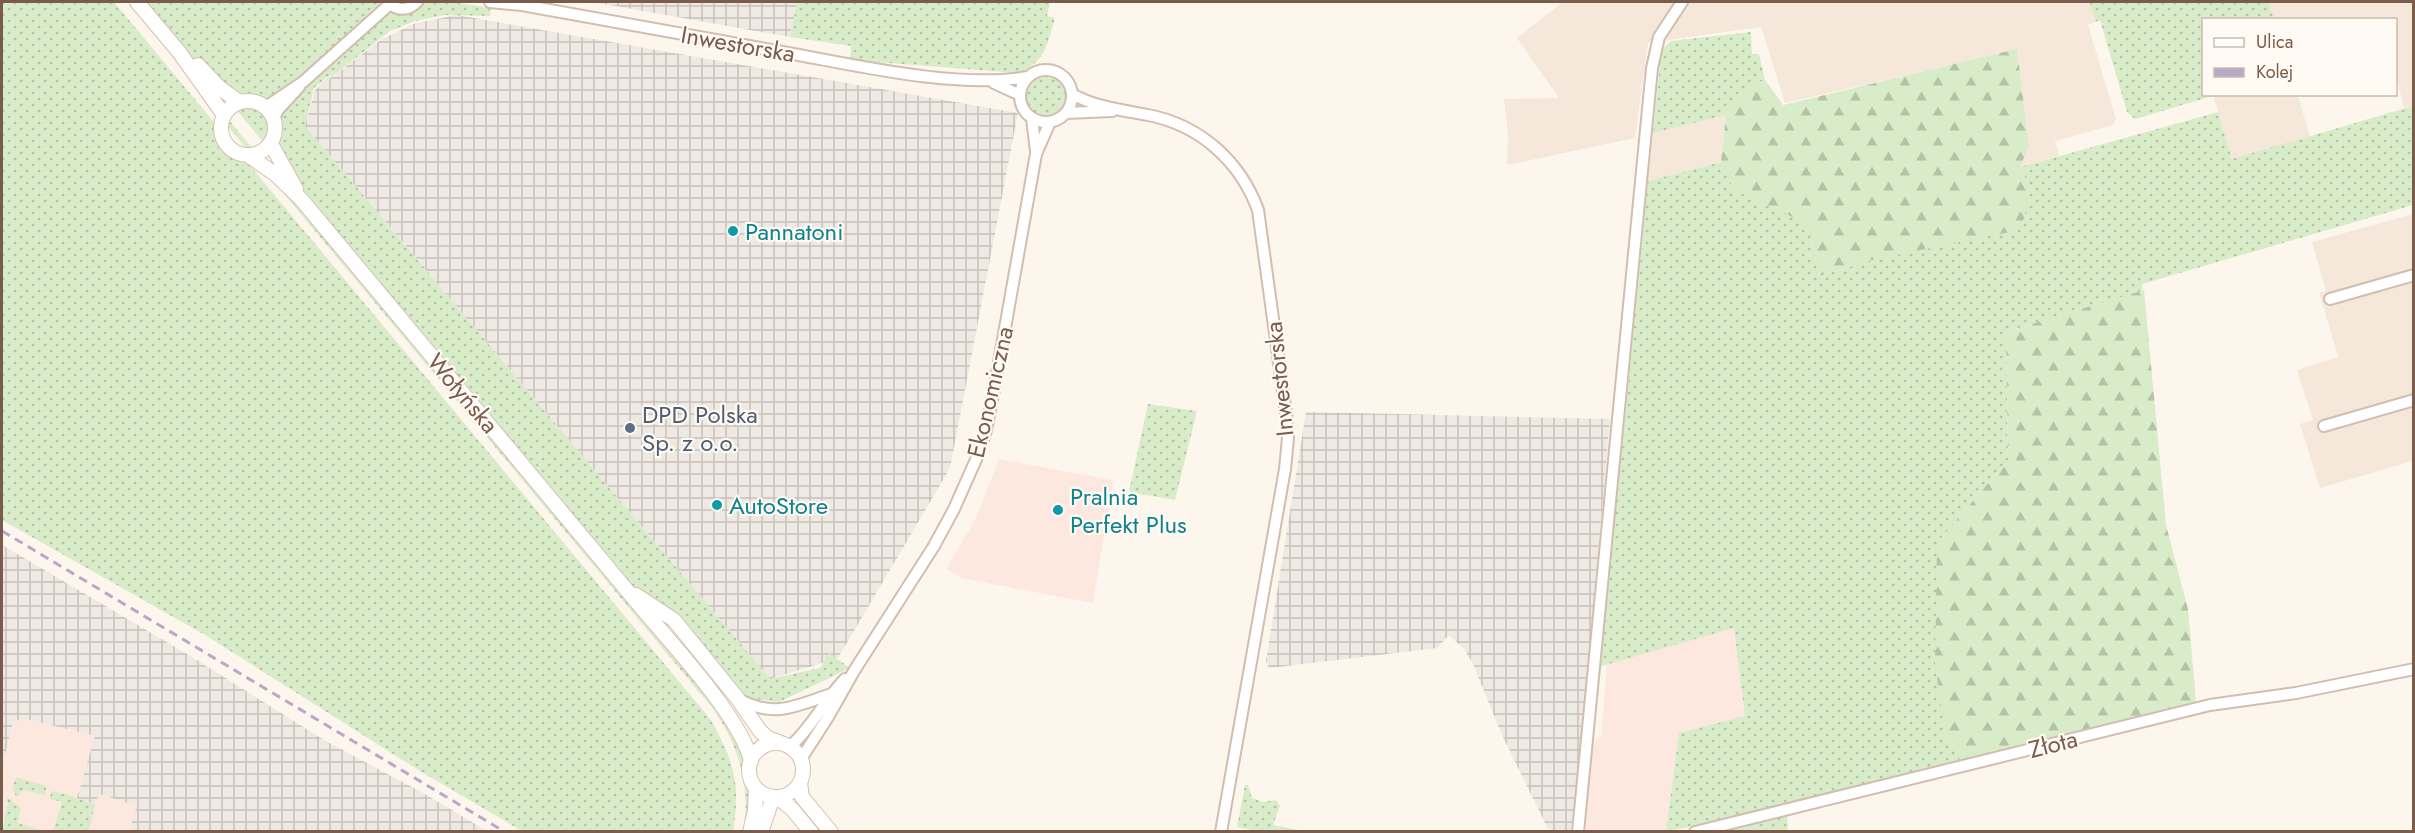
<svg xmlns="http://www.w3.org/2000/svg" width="2415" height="833" font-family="Jost,sans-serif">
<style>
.residential{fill:#f5e8da}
.commercial{fill:#fde8e0}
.industrial{fill:url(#industrial-grid)}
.grass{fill:url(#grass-dots)}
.forest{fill:url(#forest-firs)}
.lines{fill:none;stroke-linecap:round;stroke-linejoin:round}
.minor-casing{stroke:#d1beb0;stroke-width:14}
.secondary-casing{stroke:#d6c0b0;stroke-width:16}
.minor{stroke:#fff;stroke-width:10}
.secondary{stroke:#fff;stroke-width:14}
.rail{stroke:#b9a8c9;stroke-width:3;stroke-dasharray:9 6;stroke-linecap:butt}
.culture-dot{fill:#0f9aa8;stroke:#fffaf3;stroke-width:2}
.service-dot{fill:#5c6f8a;stroke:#fffaf3;stroke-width:2}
.labels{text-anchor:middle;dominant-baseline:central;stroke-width:4.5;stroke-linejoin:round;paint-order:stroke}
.street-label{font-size:24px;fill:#7a5c4d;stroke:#fffaf3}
.culture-label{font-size:24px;fill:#0d838f;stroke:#fffaf3;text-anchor:start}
.service-label{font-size:24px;fill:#4e5e75;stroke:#fffaf3;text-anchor:start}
</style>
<defs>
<pattern id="industrial-grid" width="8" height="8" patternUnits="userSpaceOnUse" patternTransform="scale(1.5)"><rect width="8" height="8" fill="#efe9e4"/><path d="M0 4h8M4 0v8" fill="none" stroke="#c7c0bb"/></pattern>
<pattern id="grass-dots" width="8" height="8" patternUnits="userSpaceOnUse" patternTransform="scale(1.5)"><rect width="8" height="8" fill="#d8ecc9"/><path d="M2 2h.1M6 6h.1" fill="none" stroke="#b4c2a5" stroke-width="1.8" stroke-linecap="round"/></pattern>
<pattern id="forest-firs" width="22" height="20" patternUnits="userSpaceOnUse" patternTransform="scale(1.5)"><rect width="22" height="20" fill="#d8ecc9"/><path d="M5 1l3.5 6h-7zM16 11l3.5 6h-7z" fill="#b4c2a5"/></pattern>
</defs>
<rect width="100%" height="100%" fill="#fdf6ec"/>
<path class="residential" d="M1563,2H2089L2095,22L2088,25L2116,119L2113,125L2055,141L2059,156L2020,167L2029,146L2017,50L1785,103L1761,27L1648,43L1635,138L1507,165L1508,134L1504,99L1559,98L1517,38Z
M2269,2H2413V106L2404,108L2396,76V20L2274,19Z
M2216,94L2298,95L2310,137L2232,159L2213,95Z
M1726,115L1721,162L1648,181L1653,133Z
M2413,214V461L2320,488L2300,424L2313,420L2297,370L2338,357L2319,292L2326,291L2312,242Z"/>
<path class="commercial" d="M999,459L1113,480L1093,603L961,578L946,569L976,518Z
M1734,628L1746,716L1679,733L1666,831L1582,832L1592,741L1601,737L1607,662Z
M26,719L95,736L98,794L137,806L129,831H38L2,820V767L12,726L18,720Z"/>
<path class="industrial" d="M593,2H797L790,37Z
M457,15L1018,113L950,468L838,658L770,679L305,126L315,90L382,39L416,23Z
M1306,412L1610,419L1580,756L1571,831H1549L1501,733L1474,666L1464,649L1449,635L1437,648L1269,668L1266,661Z
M2,545L192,657L324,740L425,794L487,831H129L137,806L99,794L95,804L77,798L95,736L26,719L18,720L12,726L2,767Z"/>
<path class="grass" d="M2,2H114L711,720C734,762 741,783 733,831H522L420,771L205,635L2,520Z
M147,2H453L491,8L490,16L445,15L415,21L390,31L315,90L336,70L314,88L305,126L770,679L820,668L829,653L850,668L779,702L745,698L632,587Z
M797,2H1050L1047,16L1055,18C1047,44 1046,61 1019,73L850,60L851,46L790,37Z
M2089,2H2269L2274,19L2204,20V94L2216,95L2135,119L2127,112L2100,20L2095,22Z
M1751,32L1752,54H1759L1765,80C1746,87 1735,97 1726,115L1653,133L1661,51L1671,41Z
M1026 97a20 20 0 1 1 40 0a20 20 0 1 1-40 0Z
M2413,106V205L2142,284V291L2006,332L2008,460L1937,543L1945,734L1960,755L1959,770L1787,812L1788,831H1704L1702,825L1666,831L1679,733L1745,716L1734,628L1598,667L1625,419L1648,181L1721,162L1735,190L1808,223L1819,276L1872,260L2028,184L2020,167L2218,112L2232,159Z
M220,117L228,119L717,708C732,735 751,762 751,794C751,806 749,819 748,831H743C751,786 739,747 714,710Z
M1148,404L1197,411L1175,500L1129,492Z
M16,777L46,786L45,795L22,790L19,796H16L12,789Z
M1245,785H1248L1252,798L1263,802L1276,800L1280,806L1273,825L1304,831H1256L1237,827Z
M54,791L95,804L89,831H53L62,802L50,799L51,792Z
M7,797L21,808L17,823L45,831H2L8,802L6,801Z"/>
<path class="forest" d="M2017,49L2029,146L2020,167L2028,184L2025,218L2010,232L1872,260L1819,276L1808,224L1734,190L1721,162L1726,115L1732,103L1748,86L1765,80L1783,105Z
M2144,290L2166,525L2188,609L2197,713L1959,770L1960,755L1945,734L1935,664L1937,543L2008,460L2006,332Z"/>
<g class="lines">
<g class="minor-casing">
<path id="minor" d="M388,2C397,11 408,11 417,2
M490,2L522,5C611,21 700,37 788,53C859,66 958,89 1028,77
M1020 96a26 26 0 1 1 52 0a26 26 0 1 1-52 0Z
M994,83L1020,95
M1072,94C1095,107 1122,110 1148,115C1200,125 1240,161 1258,210L1286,413L1288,438L1285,469L1221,832
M266,107L303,82L390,4
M1066,113L1112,111
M274,118L278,110L299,87
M1032,119L1036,151
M2330,299L2414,275
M2324,426L2414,400
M740,700C775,718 796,706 831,694
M789,747C808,733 826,698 845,679
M801,759L828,717L854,671L934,546L954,509L978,455L986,430L994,390L1036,154L1050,122
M1578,832L1652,68L1659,37L1682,2
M1695,832L2210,705L2296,693L2414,669"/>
</g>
<g class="secondary-casing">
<path id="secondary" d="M137,2L179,52L224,115
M198,65L220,88L239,102
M221 128a27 27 0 1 1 54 0a27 27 0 1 1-54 0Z
M271,144L296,189
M249,156L275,174L301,199C412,333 524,466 635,600C666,638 741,716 751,761
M636,595L674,620L738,699L760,731L768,738L786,745
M749 770a27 27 0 1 1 54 0a27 27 0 1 1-54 0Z
M800,783L802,797L831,832
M777,797L792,809L811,832
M750,832L755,811L756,788
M761,832L773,797"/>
</g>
<use href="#minor" class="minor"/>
<use href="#secondary" class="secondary"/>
<path class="rail" d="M2,531L505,832"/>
</g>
<g class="culture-dot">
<circle cx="733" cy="231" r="6"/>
<circle cx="717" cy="505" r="6"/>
<circle cx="1058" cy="510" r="6"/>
</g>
<circle class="service-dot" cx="630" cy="428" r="6"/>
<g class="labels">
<g class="street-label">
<text transform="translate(738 44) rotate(10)">Inwestorska</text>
<text transform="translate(1279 379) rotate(-96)">Inwestorska</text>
<text transform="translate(990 392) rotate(-77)">Ekonomiczna</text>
<text transform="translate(463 393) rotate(50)">Wołyńska</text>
<text transform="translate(2053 744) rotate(-14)">Złota</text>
</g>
<g class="culture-label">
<text x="745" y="231">Pannatoni</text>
<text x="1070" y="496">Pralnia<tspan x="1070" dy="28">Perfekt Plus</tspan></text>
<text x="729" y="505">AutoStore</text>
</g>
<g class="service-label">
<text x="642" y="414">DPD Polska<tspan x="642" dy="28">Sp. z o.o.</tspan></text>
</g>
</g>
<rect width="2415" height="833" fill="none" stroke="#7a5c4d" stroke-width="6"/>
<rect x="2202" y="18" width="195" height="78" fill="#fffaf3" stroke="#cabbb1" stroke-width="1.5"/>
<rect x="2214" y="38" width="30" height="9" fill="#ffffff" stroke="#cabbb1" stroke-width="1.5"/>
<text x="2256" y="48" font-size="18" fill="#7a5c4d">Ulica</text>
<rect x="2214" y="68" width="30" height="9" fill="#b9a8c9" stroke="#cabbb1" stroke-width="1.5"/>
<text x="2256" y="78" font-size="18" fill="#7a5c4d">Kolej</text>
</svg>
